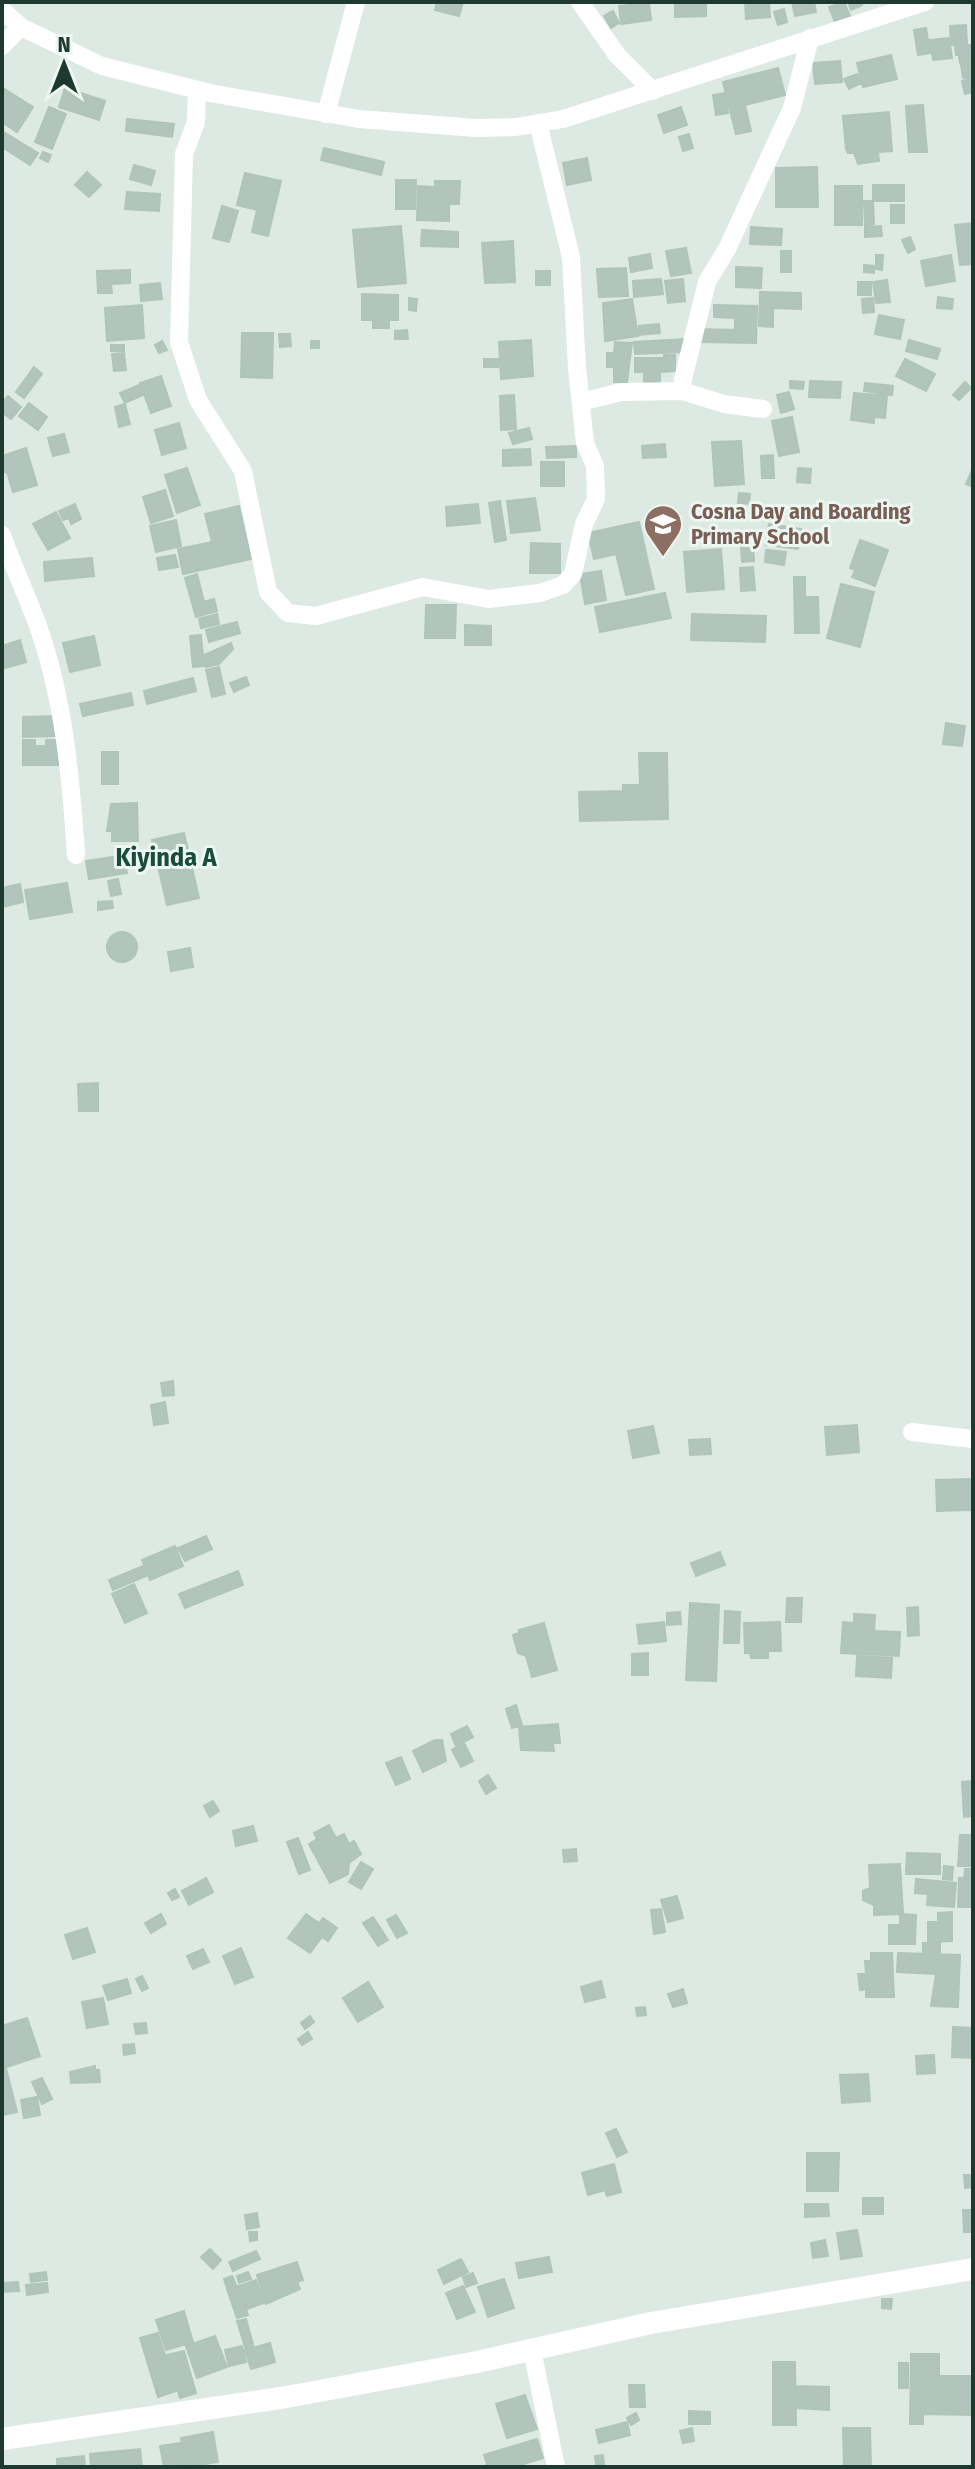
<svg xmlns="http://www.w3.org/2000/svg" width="975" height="2469" font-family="'Fira Sans Condensed',sans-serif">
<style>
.building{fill:#b2c5bc;stroke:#afc4ba;stroke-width:2}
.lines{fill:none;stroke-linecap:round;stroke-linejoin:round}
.minor{stroke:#fff;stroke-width:18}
.tertiary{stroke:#fff;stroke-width:22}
.labels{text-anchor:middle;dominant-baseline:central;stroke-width:6;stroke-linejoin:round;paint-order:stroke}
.education-label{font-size:22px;font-weight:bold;fill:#785e54;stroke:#edf7f1;text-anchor:start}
.quarter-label{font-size:26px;font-weight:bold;fill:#194c3c;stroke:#edf7f1}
</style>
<rect width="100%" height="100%" fill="#ddeae3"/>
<path class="building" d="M437,2H463L459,16L435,10Z
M675,2H706V16L675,17Z
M745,2H769L770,17L746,19Z
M792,2H814L816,12L795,16Z
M844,2L850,16L835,22L829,7Z
M848,2H860L862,5L851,10Z
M649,3L651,20L621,24L619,6Z
M784,9L787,22L778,25L774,12Z
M613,11L619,23L611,28L604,16Z
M966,25L967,44L951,45L950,26Z
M926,28L930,53L918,55L914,30Z
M949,38L952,58L933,60L930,40Z
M970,45L971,54L956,55L955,47Z
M891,55L897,79L863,87L857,63Z
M971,55L972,62L960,63L959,57Z
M840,61L842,82L815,84L813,63Z
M973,64V77L963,78L961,65Z
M778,68L785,95L745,105L751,131L736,134L723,82Z
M857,74L861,83L849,89L844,79Z
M973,78V92L965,94L962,81Z
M3,88L33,107L17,132L2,122Z
M65,88L105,101L99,120L59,107Z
M725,93L728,113L716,115L713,95Z
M923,105L927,152H909L906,106Z
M49,107L66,114L52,149L35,142Z
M681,107L687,125L664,133L658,115Z
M889,112L892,151L878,152L879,161L858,164L854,153H848L846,149L843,116Z
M127,119L174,124L172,137L126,131Z
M2,131L38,153L30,165L2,147Z
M689,134L693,148L683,151L679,137Z
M324,148L384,162L381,175L321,160Z
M43,152L51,155L48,162L40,158Z
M587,158L591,180L567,185L563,163Z
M134,165L155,171L151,185L130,179Z
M817,167L818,207H776V168Z
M87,172L101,185L89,197L75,185Z
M245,173L281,181L268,236L252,232L257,210L237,205Z
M396,180H416L415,209H396Z
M435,181H460L459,204H449V221L417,220L418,186L435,187Z
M873,185H904V201H873Z
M835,186H862V225H835Z
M127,192L160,194L159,211L125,209Z
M864,201H873L874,224L865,225Z
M891,205H904V223H891Z
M222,206L238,211L229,242L213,238Z
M973,223V264L960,265L955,225Z
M401,226L406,283L358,287L353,230Z
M881,226L882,236L865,237V227Z
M751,227L782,229L781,245L750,244Z
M422,230L458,232V247L421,246Z
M910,237L915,249L908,253L902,240Z
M513,241L515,282L485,283L482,243Z
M686,248L691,273L671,276L666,251Z
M781,251H791V272H781Z
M650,254L652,268L631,272L629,258Z
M876,255H883L882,270L876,269Z
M951,255L955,281L926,286L921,261Z
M864,265L874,266V273L864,272Z
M736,267L762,268L761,288L736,287Z
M626,268L628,296L599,297L597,269Z
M130,270V283L111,284L112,293H98L97,271Z
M536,271H550V285H536Z
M661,279L663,294L634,297L633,281Z
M683,279L685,301L668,303L665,281Z
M887,280L890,302L876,303L873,282Z
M858,282H871V295H858Z
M160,283L162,299L141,301L140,285Z
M760,292L801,293V309L773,308V327L759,326Z
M362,294L398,295V320H389V328H373V320H362Z
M938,297L953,299L952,309L937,308Z
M409,298L417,299L416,311L409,310Z
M873,298L874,312L863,313L862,299Z
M632,299L638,336L605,341L603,303Z
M142,305L144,338L107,341L105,308Z
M714,305L757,306L756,343L700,342V329L735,330V318L714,317Z
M879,315L904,320L900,339L875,334Z
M659,324L660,333L639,335V326Z
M407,330L408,339H395V331Z
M242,333H273L272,378L241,377Z
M279,334H290L291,346L280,347Z
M686,339L687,352L635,354L634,342Z
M531,340L533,376L501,379L499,342Z
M909,340L940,349L937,359L906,351Z
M162,341L167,350L159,353L155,345Z
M311,341H319V348H311Z
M615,342L632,343L627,382H614V367H607V353H614Z
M111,345H124V351H111Z
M124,353L126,370L114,371L112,354Z
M664,355H675V371L660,372V382H644V372H635V358H664Z
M484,359H498V367H484Z
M905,359L935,374L926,391L896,376Z
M34,367L42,374L24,398L16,392Z
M161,376L171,406L151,413L140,383Z
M790,381L804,382L803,389L790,388Z
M810,381L841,382L840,398L809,397Z
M965,382L971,388L959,400L953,395Z
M865,383L893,386L892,395L864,391Z
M139,385L143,395L125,403L120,393Z
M789,392L794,409L781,413L777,395Z
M854,393L887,396L885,418L874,417V423L851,420Z
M514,395L516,429L501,430L500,396Z
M8,396L21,407L11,419L2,412V403Z
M29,403L47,417L38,430L19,416Z
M125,404L130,424L119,427L115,407Z
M792,417L799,452L779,456L772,421Z
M179,423L186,448L162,455L155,430Z
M529,428L532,439L513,444L509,433Z
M64,434L69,452L53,456L48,438Z
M741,441L744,484L715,486L712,442Z
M665,444L666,457L643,458L642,446Z
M576,446V457L547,458L546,447Z
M26,448L37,485L13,492L7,472L2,473V456Z
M530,449L531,465L503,466V450Z
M773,455L774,478H762L761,456Z
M541,462H564V486H541Z
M187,468L200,505L177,513L165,475Z
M798,468L811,469L810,483L797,482Z
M973,468V487L966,484Z
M165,490L173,516L151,523L143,497Z
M739,493L750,494L749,504L738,503Z
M535,498L540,530L511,533L507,501Z
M500,501L506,540L495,542L489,503Z
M75,504L81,519L71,524L69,518L63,520L59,511Z
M478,504L480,523L447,526L446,507Z
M239,506L251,559L183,574L178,549L212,542L205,514Z
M56,512L70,538L48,550L33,524Z
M176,520L181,546L156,552L150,526Z
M639,522L654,589L626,595L616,554L594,559L588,533Z
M769,524L801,529L798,549L766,545Z
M860,540L888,550L875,586L852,577L855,570L850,568Z
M531,543L560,544V573H530Z
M753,545L754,561L742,562L741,546Z
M721,549L724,589L687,592L684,552Z
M766,550L786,552L784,565L765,562Z
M175,555L178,567L159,570L157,558Z
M92,558L94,576L45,581L44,562Z
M753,567L755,590L741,591L740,568Z
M601,571L606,600L585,604L580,574Z
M197,574L204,602L214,599L217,611L196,617L185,578Z
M794,577H805V597H818L819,633H795Z
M841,584L874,592L860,647L827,638Z
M665,593L671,618L600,632L595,607Z
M426,605H456L455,638H425Z
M217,614L219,624L201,628L199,619Z
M692,614L766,616L765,642L691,640Z
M237,622L240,633L209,642L206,630Z
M465,625L491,626V645H465Z
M201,635L204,666L193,667L190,636Z
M94,636L100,665L70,672L63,643Z
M20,640L26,662L2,669V646Z
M231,643L233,649L219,664L206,667L204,655Z
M219,667L225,694L212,697L206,670Z
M246,677L249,685L234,692L230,683Z
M193,678L196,691L147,704L144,691Z
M131,693L133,705L83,716L80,704Z
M57,716L58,736L23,737V717Z
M946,723L965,726L962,746L943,744Z
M23,740H35V746H46V740H58V765H23Z
M102,752H118V784H102Z
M639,753H667L668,819L580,821L579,792L623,791V785H640Z
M137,803L138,841H112V831H107L111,804Z
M184,833L199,898L167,905L152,840Z
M125,855L127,873L89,879L86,861Z
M118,879L121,894L111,896L108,881Z
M67,883L72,912L30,919L25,890Z
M20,884L23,902L2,907V888Z
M112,901L113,908L98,910V902Z
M107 947a15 15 0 1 1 30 0a15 15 0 1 1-30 0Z
M190,948L193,967L171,971L168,952Z
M98,1083V1111H79L78,1084Z
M173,1381L174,1395L163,1396L161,1383Z
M165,1402L168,1423L154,1425L151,1405Z
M857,1425L859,1452L827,1455L825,1427Z
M653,1426L659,1453L633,1458L628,1431Z
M710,1439L711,1454L690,1455L689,1440Z
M970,1479V1510L937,1511L936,1480Z
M206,1536L212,1549L185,1561L178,1548Z
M175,1546L183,1566L150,1580L142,1560Z
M720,1552L725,1565L696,1576L691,1563Z
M143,1566L146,1576L113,1590L109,1580Z
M238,1571L243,1585L185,1608L179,1594Z
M134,1584L147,1613L125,1623L112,1594Z
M787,1598H802L801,1622H786Z
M690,1603L719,1605L716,1681L686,1680Z
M918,1607L919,1635L908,1636L907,1608Z
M725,1611L740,1612L739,1643H724Z
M680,1612L681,1624L667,1625V1613Z
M854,1614L875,1615L874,1631L900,1632L899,1656L841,1653L843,1622L854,1623Z
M664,1622L666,1641L639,1644L637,1625Z
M780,1622L781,1651H768V1658H751L750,1653H745L744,1623Z
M544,1623L557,1670L532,1677L526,1656L518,1653L513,1635L519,1633V1630Z
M648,1653V1675H632V1654Z
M857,1656L892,1658L891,1678L856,1676Z
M516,1705L522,1725L512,1728L506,1709Z
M558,1724L560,1743H553L554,1751L521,1750L519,1727Z
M467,1726L473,1737L456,1746L451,1734Z
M435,1740H442L446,1761L423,1772L413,1751Z
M464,1743L473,1761L461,1767L452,1750Z
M401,1757L410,1779L396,1785L386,1763Z
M488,1775L496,1788L486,1794L479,1781Z
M973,1781V1816L964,1817L962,1782Z
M213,1801L219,1811L210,1817L204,1806Z
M329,1825L336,1838L344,1834L349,1844L354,1841L361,1854L349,1863L348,1874L330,1883L309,1844L317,1839L314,1833Z
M253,1826L257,1841L236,1846L233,1831Z
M960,1835H973V1866H958Z
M298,1838L310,1870L299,1874L287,1842Z
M576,1849L577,1861L564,1862L563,1850Z
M907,1853L940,1854V1874H906Z
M361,1862L373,1869L361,1889L349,1882Z
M900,1864L903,1914L874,1915V1905L863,1900V1891L870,1888L869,1865Z
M944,1866L953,1867L952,1880L943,1879Z
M965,1869H973L972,1878H964Z
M206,1878L213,1892L189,1905L182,1891Z
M959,1878H973V1907H958Z
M916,1879L956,1883L954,1907L927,1905L928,1894L915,1893Z
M175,1889L179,1897L172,1900L168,1893Z
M677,1896L683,1918L668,1922L661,1900Z
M661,1909L665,1932L654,1934L651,1910Z
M952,1912V1941L928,1942V1922H938V1913Z
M161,1914L166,1924L151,1933L145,1923Z
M306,1914L319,1923L323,1918L337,1928L328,1941L322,1937L310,1953L288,1938Z
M900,1914L916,1915L915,1944H889V1925H900Z
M396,1915L407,1933L397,1938L387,1920Z
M373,1917L388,1940L378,1946L363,1923Z
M87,1928L95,1952L73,1959L65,1935Z
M940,1942V1952L923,1953V1943Z
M241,1948L253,1977L235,1984L223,1956Z
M203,1949L209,1962L193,1969L187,1956Z
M871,1953H892L894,1997H866V1989L860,1990L858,1974H866L865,1961H871Z
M898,1953L960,1955L958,2007L931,2006L936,1974L897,1972Z
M142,1976L148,1988L142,1991L136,1979Z
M127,1979L131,1993L108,2000L103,1986Z
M601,1981L605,1997L585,2002L581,1987Z
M368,1982L383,2007L358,2022L343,1998Z
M683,1989L687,2003L673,2007L668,1994Z
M103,1998L108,2024L87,2028L82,2002Z
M645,2007L646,2015L637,2016L636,2008Z
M310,2016L314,2022L305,2029L301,2023Z
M27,2018L40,2056L4,2068L2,2026Z
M146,2023L147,2033L136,2034L134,2024Z
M953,2027L973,2028V2058L952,2057Z
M308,2032L312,2039L302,2045L298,2039Z
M134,2044L135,2053L124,2055L123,2045Z
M934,2055L935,2073L917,2074L916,2056Z
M95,2066V2070H99L100,2082L71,2083L70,2072Z
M6,2068L17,2112L3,2115L2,2069Z
M868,2074L870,2101L842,2103L840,2075Z
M42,2078L52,2099L42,2104L32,2082Z
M37,2097L40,2115L24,2118L21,2100Z
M616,2129L627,2152L617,2157L606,2133Z
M807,2153H839L838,2191H807Z
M614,2164L621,2192L607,2196L605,2190L588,2195L582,2173Z
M964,2175H973V2187L965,2188Z
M863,2198H883V2214H863Z
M805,2204H828L829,2216L805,2217Z
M963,2210H973V2232H964Z
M257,2213L259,2227L247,2229L245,2215Z
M857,2230L862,2256L841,2259L837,2233Z
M249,2232H257V2240L250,2241Z
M825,2240L828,2256L813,2258L811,2243Z
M210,2249L221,2260L213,2269L201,2257Z
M256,2251L260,2259L233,2271L229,2262Z
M549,2257L552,2272L519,2278L516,2263Z
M461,2259L468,2272L444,2284L438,2270Z
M297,2262L303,2280L297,2282L300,2289L266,2304L257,2275Z
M46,2272L47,2280L31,2282L30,2274Z
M248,2272L251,2279L239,2283L237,2276Z
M473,2273L477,2283L466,2287L463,2277Z
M232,2276L236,2285L227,2288L224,2279Z
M504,2279L514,2308L488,2317L478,2287Z
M256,2280L264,2303L247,2309L239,2286Z
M18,2282L19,2291L2,2292V2283Z
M47,2283L48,2292L27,2295L26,2285Z
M238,2286L248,2315L237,2318L227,2289Z
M463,2286L475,2312L457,2319L446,2293Z
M882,2299H892L891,2309L882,2308Z
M184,2311L193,2342L166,2350L156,2320Z
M246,2319L254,2348L246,2350L237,2321Z
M158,2333L176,2391L158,2397L140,2338Z
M215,2336L227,2367L197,2378L186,2346Z
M270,2343L275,2362L251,2369L245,2350Z
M242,2346L246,2362L229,2366L225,2350Z
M184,2351L196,2393L180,2398L167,2355Z
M911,2354H939V2376H973V2415L923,2414V2424H910Z
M773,2362H795L796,2425H773Z
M899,2363H908V2388H899Z
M629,2385H644L645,2407H630Z
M795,2386L829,2387V2410L796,2408Z
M525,2395L537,2429L507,2438L496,2404Z
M689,2411L710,2412V2424H689Z
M636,2413L639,2420L631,2425L627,2418Z
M627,2422L630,2435L599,2443L596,2430Z
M692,2428L694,2441L683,2443L680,2431Z
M843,2428H870L871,2467H844Z
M213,2432L218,2462L186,2467L181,2438Z
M537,2439L543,2458L514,2467H488L484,2455Z
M181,2443L185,2465L164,2467L160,2446Z
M140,2449L142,2467H91L90,2454Z
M603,2455L604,2464L596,2465L595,2456Z
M84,2456L85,2467H57V2459Z"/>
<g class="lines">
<path class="minor" d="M580,2L617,55L653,91
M2,10L21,27L102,66L210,93L359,119L476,128L516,127L563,119L925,2
M2,46L21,27
M197,90L196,122L184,154L179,342L198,400L243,471L268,592L288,613L316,616L423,587L489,599L540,593L563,585L573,574L584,524L596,499L595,466L585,443L577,368L571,257L538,123
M326,114L356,2
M581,402L621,392L682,391
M763,409L724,404L682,391L683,379L707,282L727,249L792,108L810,38
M2,535C13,566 27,596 38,626C64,699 71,779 76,855
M912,1432L973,1439
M532,2350L556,2467"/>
<path class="tertiary" d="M2,2439L281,2398L477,2362L651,2323L973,2269"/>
</g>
<defs>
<g id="school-pin" transform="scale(2)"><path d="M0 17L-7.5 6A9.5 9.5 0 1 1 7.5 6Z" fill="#8d6e63" stroke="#edf7f1"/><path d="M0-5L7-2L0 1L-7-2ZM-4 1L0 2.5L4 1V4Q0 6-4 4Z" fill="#fff"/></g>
</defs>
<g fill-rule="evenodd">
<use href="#school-pin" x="663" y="524"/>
</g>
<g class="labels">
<g class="education-label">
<text x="691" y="511">Cosna Day and Boarding<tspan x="691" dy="25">Primary School</tspan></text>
</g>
<g class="quarter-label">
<text x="166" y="857">Kiyinda A</text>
</g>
</g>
<rect width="975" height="2469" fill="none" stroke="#1e3a30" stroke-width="8"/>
<g transform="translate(64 64)" stroke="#edf7f1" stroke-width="6" paint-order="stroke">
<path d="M0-6L14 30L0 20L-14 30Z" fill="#1e3a30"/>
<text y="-12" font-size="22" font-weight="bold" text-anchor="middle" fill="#1e3a30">N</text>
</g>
</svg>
